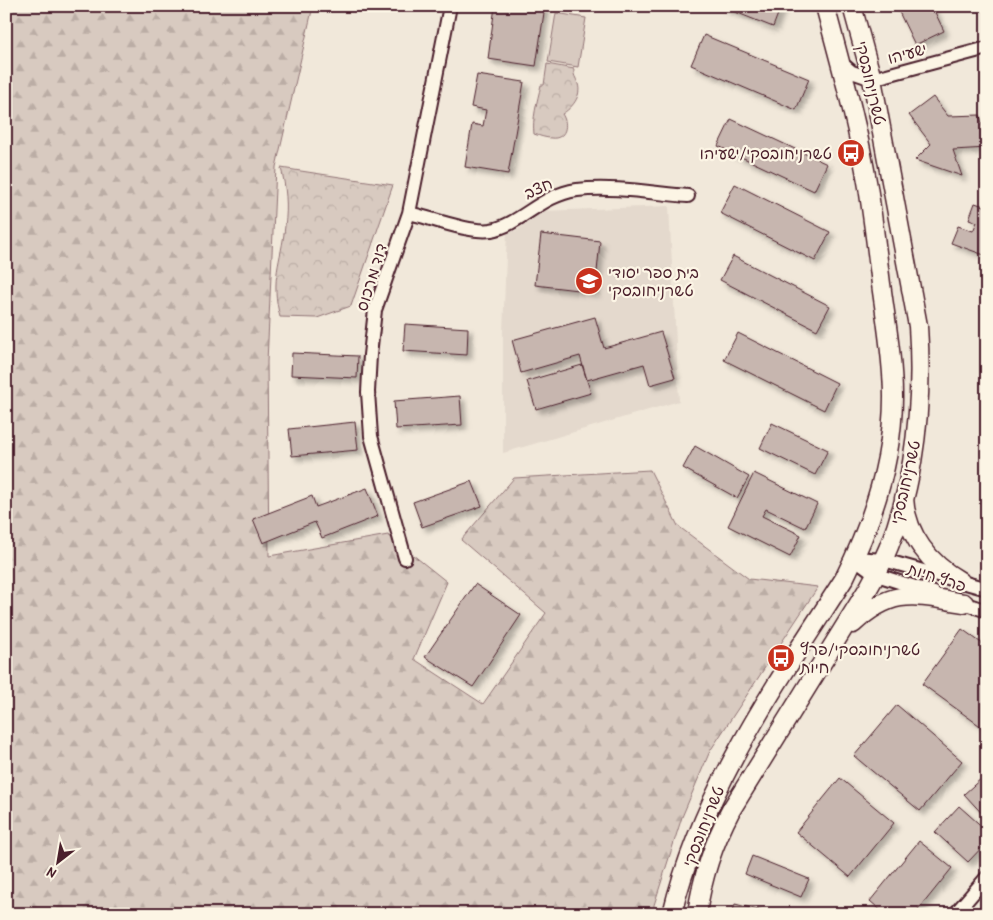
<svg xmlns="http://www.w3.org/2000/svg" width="993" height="920" font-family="'Patrick Hand','Playpen Sans Hebrew',sans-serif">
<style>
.built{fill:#e4d9cd}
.grass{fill:#d8cac0;stroke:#917476}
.forest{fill:url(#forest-firs);stroke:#917476}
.park{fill:url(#park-crowns);stroke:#917476}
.building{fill:#c7b6af;stroke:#4a1f2b;filter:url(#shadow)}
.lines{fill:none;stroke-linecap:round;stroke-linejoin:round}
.street-casing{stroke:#4a1f2b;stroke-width:16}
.secondary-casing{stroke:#4a1f2b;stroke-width:21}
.street{stroke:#fcf5e5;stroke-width:12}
.secondary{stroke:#fcf5e5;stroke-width:18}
.labels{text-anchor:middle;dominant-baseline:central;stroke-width:4.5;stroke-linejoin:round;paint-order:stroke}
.street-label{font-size:16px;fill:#4a1f2b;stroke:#fcf5e5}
.poi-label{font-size:16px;fill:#4a1f2b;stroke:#fcf5e5;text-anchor:start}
</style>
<defs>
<pattern id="forest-firs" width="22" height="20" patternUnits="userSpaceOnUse" patternTransform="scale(1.25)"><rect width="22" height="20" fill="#d8cac0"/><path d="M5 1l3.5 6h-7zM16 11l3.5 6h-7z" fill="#bbada5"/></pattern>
<pattern id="park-crowns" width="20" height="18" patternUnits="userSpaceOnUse" patternTransform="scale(1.25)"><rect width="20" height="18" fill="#d8cac0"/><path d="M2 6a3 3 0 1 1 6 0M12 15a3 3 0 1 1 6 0" fill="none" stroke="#bbada5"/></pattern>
<filter id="shadow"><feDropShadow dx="4.5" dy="4.5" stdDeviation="2.5" flood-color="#0004"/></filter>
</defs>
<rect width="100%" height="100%" fill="#f1e8da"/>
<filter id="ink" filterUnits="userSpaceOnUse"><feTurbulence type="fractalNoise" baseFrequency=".02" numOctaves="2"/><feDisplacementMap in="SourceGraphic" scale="10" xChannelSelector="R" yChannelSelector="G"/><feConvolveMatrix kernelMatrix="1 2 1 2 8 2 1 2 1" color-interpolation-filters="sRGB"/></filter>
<g filter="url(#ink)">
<path class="built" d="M669,206L679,401L503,453V332L507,231H516L543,211Z"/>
<path class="grass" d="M556,13L586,18L578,67L548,62Z"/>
<path class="forest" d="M6,6H313L276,167L267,362L269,556L388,535L447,582L414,659L483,704L546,613L461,540L514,478L650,470L678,526L749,579L818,587L710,751L682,817L654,905V914H6Z"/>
<path class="park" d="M547,64L574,69C573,76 576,77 578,84C582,96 572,108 562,114C569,124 566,140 551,138C546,138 540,136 534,134C532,119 537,102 541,85H544Z
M281,168L393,185L351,306L317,318L280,317C270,278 281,263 285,226C288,206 286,187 281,168Z"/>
<path class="building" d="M495,6H545L536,66L488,59Z
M720,6H781L773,27Z
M906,6H932L944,31L915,45L898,10Z
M704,35L809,79L796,110L691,65Z
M477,75L524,82L508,174L465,167L472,124L483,126L486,110L471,107Z
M933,97L948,116L980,115L987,148L953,150L962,176L915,160L931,144L909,115Z
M731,119L827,164L814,191L718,146Z
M735,184L830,232L815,261L720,213Z
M975,203L987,207V256L951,243L958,226L973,231L977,222L969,219Z
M541,234L600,241L595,292L535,285Z
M733,256L830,306L817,330L720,280Z
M595,317L604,348L661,332L675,378L650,385L644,364L587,380L580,356L521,373L512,340Z
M405,324L468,328L467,355L403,351Z
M738,333L837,383L824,410L724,360Z
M292,353L358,356L357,378L291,375Z
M582,365L591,393L536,409L527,381Z
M460,396L462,425L396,429L394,401Z
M355,422L358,450L292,456L289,429Z
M772,423L828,450L815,475L760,448Z
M695,446L749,477L737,498L683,468Z
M754,473L817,504L805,528L766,509L762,516L801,535L790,557L728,526Z
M472,481L482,506L422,527L413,502Z
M367,488L378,516L322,538L315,522L263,543L253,519L312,496L316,507Z
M475,584L521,615L473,687L425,657Z
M962,629L987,647V723L983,728L922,684Z
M897,705L962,761L920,811L854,756Z
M983,777L987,781V819L964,794Z
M840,778L894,823L850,877L796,832Z
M959,806L987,831V842L968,862L935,832Z
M919,841L952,868L915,914H885L870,901Z
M752,856L809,879L801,897L745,874Z
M735,904L774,914H732Z"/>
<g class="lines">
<g class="street-casing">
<path id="street" d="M840,62L852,72L872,79L987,48
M409,213C431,218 469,233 491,230C520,225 541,195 577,190C613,186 652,193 688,196
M405,558L371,436L368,392L370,355L375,310L409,213L450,6
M854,558L877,575L934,593
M854,558L884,560L987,589
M957,601L987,611
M955,914L987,877"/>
</g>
<g class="secondary-casing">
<path id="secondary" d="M904,498C906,535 930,564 960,581
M853,624C893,587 914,595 964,603
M672,914C702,790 776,685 844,579C872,523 893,460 893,397C893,360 886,321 881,284C877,252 873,219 868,187C858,126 841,66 825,6
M697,914C702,878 714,842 731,810L869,587C913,513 924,411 918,326L872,79L852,6"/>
</g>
<use href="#street" class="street"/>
<use href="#secondary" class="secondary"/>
</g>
</g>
<defs>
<g id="bus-disc" transform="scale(1.4375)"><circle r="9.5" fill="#c8321e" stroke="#fcf5e5"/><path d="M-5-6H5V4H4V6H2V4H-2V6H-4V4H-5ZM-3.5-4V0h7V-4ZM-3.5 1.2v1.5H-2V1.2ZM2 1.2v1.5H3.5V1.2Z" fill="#fff"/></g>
<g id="school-disc" transform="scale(1.4375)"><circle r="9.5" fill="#c8321e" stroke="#fcf5e5"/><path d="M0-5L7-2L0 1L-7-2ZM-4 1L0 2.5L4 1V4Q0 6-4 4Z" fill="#fff"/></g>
</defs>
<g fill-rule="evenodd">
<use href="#bus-disc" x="851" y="153"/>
<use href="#school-disc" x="589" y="281"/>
<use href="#bus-disc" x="781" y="658"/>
</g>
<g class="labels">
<g class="street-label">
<text transform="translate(907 53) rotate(-15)">ישעיהו</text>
<text transform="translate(871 83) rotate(77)">טשרניחובסקי</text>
<text transform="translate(538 188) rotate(-25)">חצב</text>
<text transform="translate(371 277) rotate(-73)">דוד מרכוס</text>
<text transform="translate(905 482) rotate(-77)">טשרניחובסקי</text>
<text transform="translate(937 577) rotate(18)">פרץ חיות</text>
<text transform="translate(703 826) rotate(-68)">טשרניחובסקי</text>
</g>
<g class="poi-label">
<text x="832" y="153" text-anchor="end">טשרניחובסקי/ישעיהו</text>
<text x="608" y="272">בית ספר יסודי<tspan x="608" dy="18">טשרניחובסקי</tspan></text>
<text x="800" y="649">טשרניחובסקי/פרץ<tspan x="800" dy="18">חיות</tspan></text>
</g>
</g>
<rect width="993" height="920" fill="none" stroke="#fcf5e5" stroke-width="25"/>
<rect x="12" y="12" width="968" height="895" fill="none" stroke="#4a1f2b" stroke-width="2" filter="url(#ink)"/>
<g transform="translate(58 862) rotate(211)" stroke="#fcf5e5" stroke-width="4" paint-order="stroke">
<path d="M0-4L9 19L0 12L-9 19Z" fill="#4a1f2b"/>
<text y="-8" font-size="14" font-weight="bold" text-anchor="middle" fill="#4a1f2b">N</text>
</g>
</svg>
